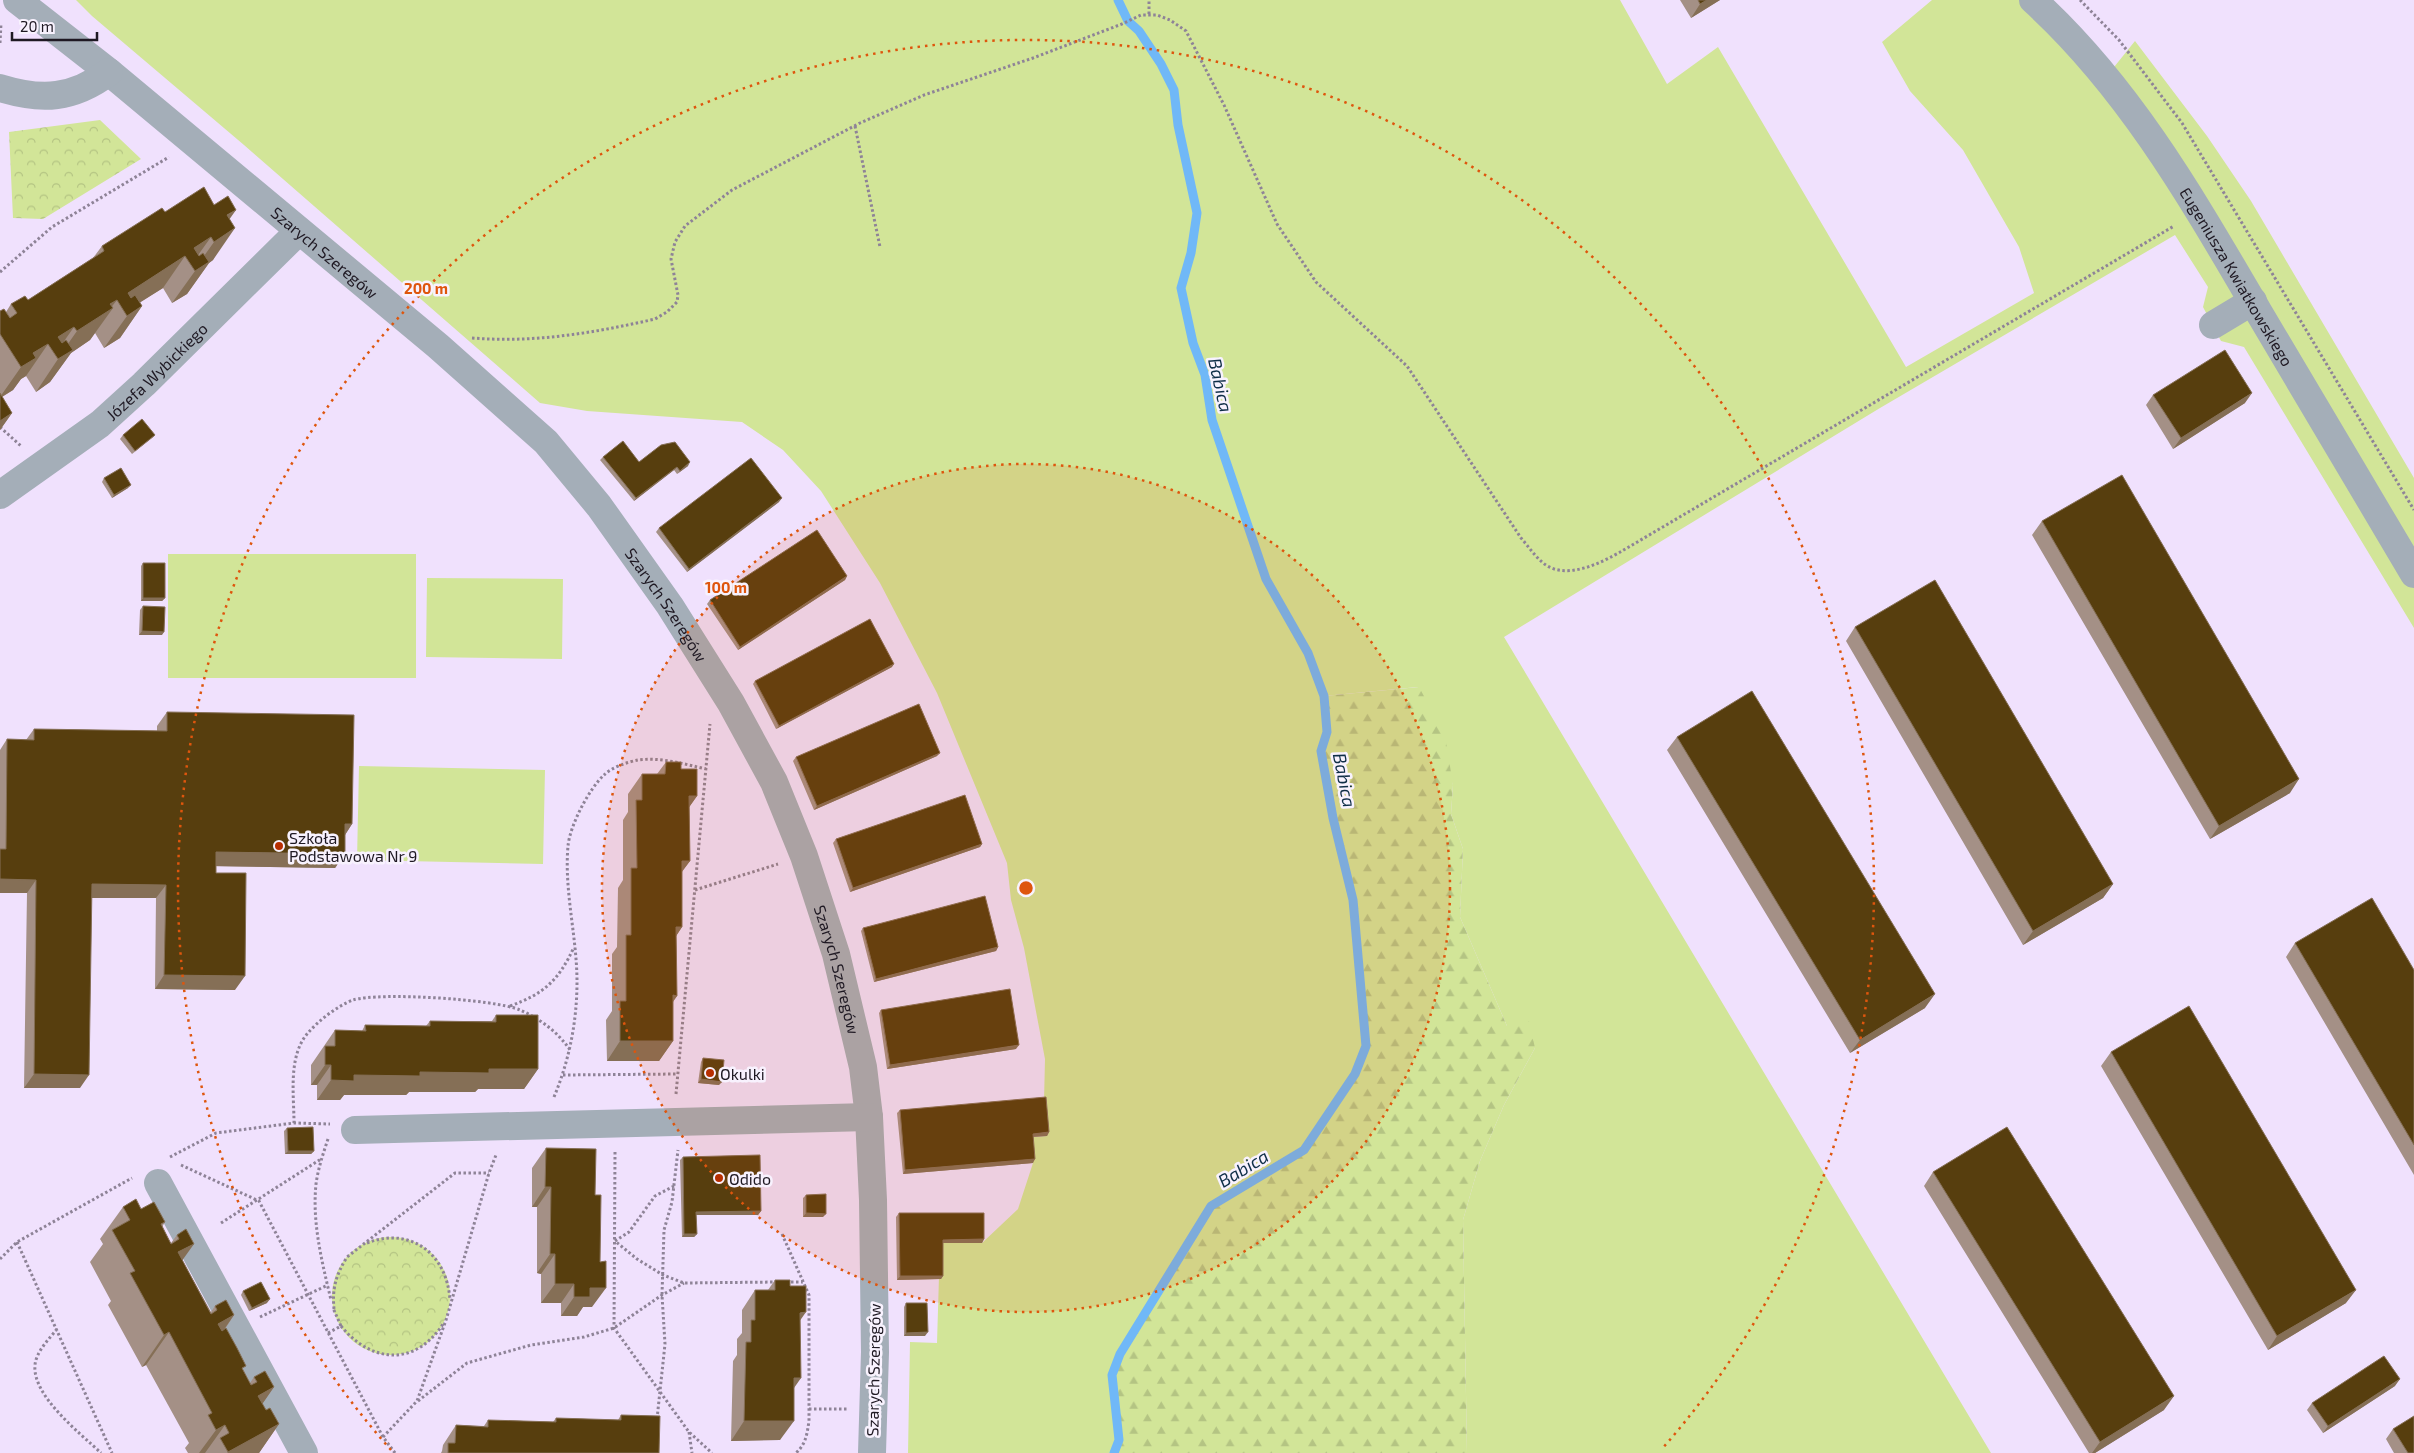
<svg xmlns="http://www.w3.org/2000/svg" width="2414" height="1453" font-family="'Exo 2',sans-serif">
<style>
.green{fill:#d2e598}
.forest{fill:url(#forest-firs)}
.park{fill:url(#park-crowns)}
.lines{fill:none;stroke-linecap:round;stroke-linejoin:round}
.stream{stroke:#70b8f7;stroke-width:9}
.path{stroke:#8e8397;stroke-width:3;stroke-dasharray:2.5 2.5;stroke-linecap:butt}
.minor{stroke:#a4aeb8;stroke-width:28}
.wall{fill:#a49086}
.shaded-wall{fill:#856f56}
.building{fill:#573e0e;stroke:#856f56}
.ring{fill:none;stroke:#de560d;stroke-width:2.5;stroke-dasharray:2.5 5}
.poi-dot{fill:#b72e00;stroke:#f8f2fe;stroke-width:2}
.labels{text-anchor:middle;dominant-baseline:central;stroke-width:5;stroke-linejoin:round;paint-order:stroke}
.street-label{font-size:16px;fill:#1f1923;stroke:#f8f2fe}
.poi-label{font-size:16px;fill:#1f1923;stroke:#f8f2fe;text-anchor:start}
.water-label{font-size:18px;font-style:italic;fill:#0f2e47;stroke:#f8f2fe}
.centre{fill:#de560d;stroke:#f8f2fe;stroke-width:2.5}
.ring-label{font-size:15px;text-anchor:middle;font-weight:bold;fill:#de560d;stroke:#f8f2fe;stroke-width:5;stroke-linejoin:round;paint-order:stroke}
</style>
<defs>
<pattern id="forest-firs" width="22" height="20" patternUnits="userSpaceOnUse" patternTransform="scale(1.25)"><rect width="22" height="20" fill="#d2e598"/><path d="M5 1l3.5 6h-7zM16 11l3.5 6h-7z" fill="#b4c483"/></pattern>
<pattern id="park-crowns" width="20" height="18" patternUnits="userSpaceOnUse" patternTransform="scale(1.25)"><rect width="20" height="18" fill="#d2e598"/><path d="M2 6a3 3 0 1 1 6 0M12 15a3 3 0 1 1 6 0" fill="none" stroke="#b4c483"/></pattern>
</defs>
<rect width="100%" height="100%" fill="#f0e1fd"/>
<path class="green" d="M76,0H1620L1667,84L1718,47L1906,367L2034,293L2019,247L1963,150L1910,91L1882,42L1932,0H2033L2106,77L2135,41L2207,136L2251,201L2414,478V628L2244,347L2221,341L2203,307L2208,287L2175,235L1880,408L1504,637L1991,1453H1467L1463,1220L1480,1161L1504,1105L1535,1048L1507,1026L1460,917L1463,849L1451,814L1453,785L1418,687L1324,696L1327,732L1321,751L1333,818L1353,900L1366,1046L1355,1074L1304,1150L1211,1206L1120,1354L1112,1375L1119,1440L1114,1453H908L910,1342L937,1343L940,1243H982L1018,1209L1033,1163L1030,1137L1047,1136L1044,1101L1045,1059L1024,948L1011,900L1007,863L937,693L880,583L821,491L783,450L742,422L587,411L540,403L244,145L92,16Z
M168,554H416V678H168Z
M427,578L563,579L562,659L426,657Z
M359,766L545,770L543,864L357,860Z"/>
<path class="forest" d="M1419,687L1445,735L1453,785L1451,814L1463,849L1460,917L1507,1026L1529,1021L1535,1048L1504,1105L1480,1161L1463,1220L1467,1453H1114L1119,1439L1112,1375L1120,1354L1211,1206L1305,1150L1355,1074L1366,1046L1353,900L1333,818L1321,751L1327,732L1324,696Z"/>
<path class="park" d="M100,120L141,159L43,219L13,218L9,132Z
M332 1296a59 59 0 1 1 118 0a59 59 0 1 1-118 0Z"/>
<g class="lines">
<path class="stream" d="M1114,1453L1119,1440L1112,1375L1120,1354L1211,1206L1304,1150L1355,1074L1366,1046L1353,900L1333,818L1321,751L1327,732L1324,696L1308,653L1266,579L1212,420L1205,375L1193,343L1181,288L1191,253L1197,213L1178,125L1174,90L1161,64L1139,31L1128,21L1118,0"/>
<path class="path" d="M2080,0L2119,40L2182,123L2414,510
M1149,14V0
M0,43L1,23
M855,126L880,247
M0,272L52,227L169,157
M472,338C534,343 594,333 655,319L667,312L677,302L678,295L671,259L675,242L685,226L732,190L860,123L924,95L1033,58L1122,24L1141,15H1157L1170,20L1186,31L1224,105L1277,224L1316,282L1407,366L1521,538C1528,546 1534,555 1542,562C1564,582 1601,563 1622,551L2174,226
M0,427L21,446
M695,890L778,864
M510,1006C544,994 559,980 574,947
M563,1075L678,1074
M676,1094L710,724
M554,1097C569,1061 577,1022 577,982C577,937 564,891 568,846C570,825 589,789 604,775C612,767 628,762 638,760C661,757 684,764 706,769
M294,1123C294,1095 288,1057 307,1034C318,1021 337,1006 353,1000C380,992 494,999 520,1010C539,1018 558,1032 570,1050
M328,1139C323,1154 318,1169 316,1184C312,1223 322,1262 331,1300
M615,1152L614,1328L689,1432L712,1453
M170,1157L216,1133L294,1123L330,1124
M181,1165L259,1201L383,1437L395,1453
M674,1186L655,1196L629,1232L615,1241L637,1259L663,1275L684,1283L777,1282
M221,1223L321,1159
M782,1234L809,1295V1421C807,1434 806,1444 796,1453
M17,1242L112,1453
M367,1243C411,1226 447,1254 450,1300
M0,1259L17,1242L132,1178
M786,1282H803
M334,1309C332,1288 336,1275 347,1257L455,1173H489
M260,1317L328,1285
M341,1326C371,1363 415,1367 443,1324
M57,1329C49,1339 36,1352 35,1365C32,1396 80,1433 101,1453
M328,1333L341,1326L333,1308
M418,1401L467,1363L531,1345L584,1337L614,1328L662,1295L684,1283
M809,1409H847
M657,1419L665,1344L662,1295L664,1230L672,1202L678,1150
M689,1432L692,1453
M383,1437L417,1401L446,1320L489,1173L496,1155"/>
<g class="minor">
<path id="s1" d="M17,0L109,72L438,346L546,442L599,506L670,606L731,703L774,782L804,856L836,954L863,1067L869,1117L873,1200L875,1352L872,1453"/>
<path id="s2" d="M2033,0C2129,87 2193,200 2258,311C2310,399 2362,486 2414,574"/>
<path d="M0,88C42,101 73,99 109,72"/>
<path d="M2213,325L2253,301"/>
<path id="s3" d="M0,495L100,424L144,384L299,231"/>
<path d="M355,1130L869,1117"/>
<path d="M158,1183L304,1453"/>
</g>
</g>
<path class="wall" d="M1680,0H1720L1691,18Z
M214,205L230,219L213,260L209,263L187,294L172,303L163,288L140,302L142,306L120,338L104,348L95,333L90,340L71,353L50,382L36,392L26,376L21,379L13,390L2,397L12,413L0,430V311L6,312L11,304L28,300L93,258L102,246L165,212Z
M2153,395L2245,403L2173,449L2146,405Z
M123,435H155L152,438L132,454L120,439Z
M603,457L639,462L688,466L677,474L674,470L634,501L600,460Z
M104,478L128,488L112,498L102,482Z
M779,502L687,572L656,532L659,528Z
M2042,521L2290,793L2210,839L2032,535Z
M143,563L165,598L162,601H141V566Z
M847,576L845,580L738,650L707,604L710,600Z
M143,606L162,635H139L140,610Z
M1855,627L2113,884L2103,898L2023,945L1846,641Z
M892,667L776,729L753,684L755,681Z
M167,712L352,824L345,835V854L335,868L216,866V873L235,990L155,989L156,898H91L80,1088H24L27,893H0V750L7,739L26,740L34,729L157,731V726Z
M1677,737L1925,1008L1850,1053L1667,750Z
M937,756L814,810L793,761L796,757Z
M666,762L681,769L697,796L689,807L690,861L682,871V927L676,936L677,996L673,1002V1041L659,1061H607L606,1020L612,1011V954L617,947L618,888L623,880V820L628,812V794L642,774H657Z
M836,839L982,844L980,847L850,892L833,843Z
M863,928L998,947L996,951L874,982L861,931Z
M2295,943L2414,970V1175L2286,957Z
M881,1010L1016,1049L887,1069L879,1013Z
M496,1015L538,1069L524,1089H478L475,1092H409L406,1095H344L340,1100H317V1085H311V1065L335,1030L362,1031L365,1025L426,1026L430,1021H492Z
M2111,1052L2346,1303L2268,1350L2101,1066Z
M703,1058L719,1085L698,1083L701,1062Z
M900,1110L1049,1132L1047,1136L1033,1137V1163L903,1174L897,1113Z
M287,1128L314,1151L311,1154H285L284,1131Z
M546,1148L592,1307H583L577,1316H561V1303H541V1274L537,1273V1207H532V1168Z
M683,1157L761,1211L758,1215H696L697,1234L694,1237H682L680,1160Z
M1933,1172L2164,1410L2095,1453H2089L1924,1186Z
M806,1195L823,1217H803V1198Z
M123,1207L141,1209L165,1222L162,1227L171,1243L177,1235L186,1229L182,1260L211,1312L215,1306L234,1315L225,1329L243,1371L250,1383L254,1377L274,1387L262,1404L266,1410L279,1424L259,1453H188L185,1448L189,1443L146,1365L142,1367L108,1305L111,1301L90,1262L103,1244L100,1239Z
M899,1213L984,1239L982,1243H943V1276L941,1279L897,1280L896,1217Z
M775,1280L790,1286L800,1321L794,1388L780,1440L731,1441L733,1361L737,1355V1339L742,1333V1310L755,1290H768Z
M243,1291L267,1303L249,1311L241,1295Z
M906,1303L925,1336H904V1307Z
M2395,1386L2323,1433L2307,1410L2312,1403Z
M621,1415L659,1453H441L442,1451L443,1445L456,1425L484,1426L488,1420L553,1422L556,1418L618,1420Z
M2393,1429L2414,1453H2394L2386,1439Z"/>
<path class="shaded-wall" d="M1707,0H1720L1691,18L1700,4Z
M236,210L214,241L235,228L213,260L209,263L187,294L172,303L195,271L194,270L214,242L227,215Z
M211,237L191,265L194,248Z
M185,256L163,288L125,312L128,293Z
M117,300L109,310L113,308L90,340L71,353L50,382L36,392L58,359V358L77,331L110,304Z
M142,306L120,338L104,348L127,316Z
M74,327L55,354L58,337Z
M48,344L26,376L21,379L13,390L0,398V397L21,367L33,353Z
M2252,393L2245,403L2173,449L2181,438Z
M12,413L0,430V421Z
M690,462L688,466L677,474L680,471Z
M677,467L674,470L634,501L636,498Z
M131,485L128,488L112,498L114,495Z
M782,498L779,502L687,572L689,569Z
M847,576L845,580L738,650L740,647Z
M143,598H165L162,601H141Z
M142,631L164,632L162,635H139Z
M894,664L892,667L776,729L779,726Z
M940,753L937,756L814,810L817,806Z
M2299,779L2290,793L2210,839L2219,826Z
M689,796H697L683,816Z
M345,824H352L343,838Z
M982,844L980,847L850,892L853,888Z
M216,852L345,854L335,868L206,866Z
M682,861H690L676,880Z
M0,879L36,880L27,893H0Z
M92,884L166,885L156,898H82Z
M2113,884L2103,898L2023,945L2033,931Z
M676,927H682L669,947Z
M998,947L996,951L874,982L876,979Z
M164,975L245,976L235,990L155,989Z
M1935,994L1925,1008L1850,1053L1860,1040Z
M673,995L677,996L663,1015Z
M620,1041H673L659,1061H607Z
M1019,1045L1016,1049L887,1069L890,1065Z
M325,1065H331L317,1085H311Z
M489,1069H538L524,1089H478L475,1092H409L406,1095H344L340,1100H317L331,1080L354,1075Z
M34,1074L89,1075L80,1088H24Z
M701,1079L722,1082L719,1085L698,1083Z
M1049,1132L1047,1136L1030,1137L1033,1134Z
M288,1151H314L311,1154H285Z
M1035,1159L1033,1163L903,1174L905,1170Z
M545,1187H551L537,1207H532Z
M761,1211L758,1215H694L696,1212Z
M806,1213L826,1214L823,1217H803Z
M684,1234H697L694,1237H682Z
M984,1239L982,1243H940L943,1240Z
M194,1244L171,1276L178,1252Z
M550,1254H555L541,1274L537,1273Z
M900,1276H943L941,1279L897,1280Z
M555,1284H574L561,1303H541Z
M590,1288H606L592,1307H583L577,1316H561L574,1297Z
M2356,1290L2346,1303L2268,1350L2277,1336Z
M270,1299L267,1303L249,1311L252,1308Z
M806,1312L792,1332L800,1313Z
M234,1315L212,1347L218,1324Z
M169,1332L146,1365L142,1367L164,1335Z
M928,1332L925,1336H904L906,1333Z
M794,1378H801L787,1398Z
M2400,1379L2395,1386L2323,1433L2328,1426Z
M274,1387L252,1419L258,1396Z
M2174,1396L2164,1410L2095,1453H2092L2100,1442Z
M744,1421H794L780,1440L731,1441Z
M279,1424L259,1453H227L228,1452Z
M225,1425L205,1453H199L216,1430Z"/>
<path class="building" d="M1698,0H1707L1700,4Z
M204,187L214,205L228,196L236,210L227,215L235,228L214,242L211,237L194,248L199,256L203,253L209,262L195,271L185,256L128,293L131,298L135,295L142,306L127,316L117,300L110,304L113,308L77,331L74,327L58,337L62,343L66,340L73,350L58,359L48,344L33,353L36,358L21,367L0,334V311L4,309L10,318L17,313L11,304L25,296L28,300L104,251L102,246L162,208L165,212Z
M2225,350L2252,393L2181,438L2153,395Z
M0,393L12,413L0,421Z
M142,419L155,435L135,451L123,435Z
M623,441L639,462L661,445L675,442L690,462L680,471L677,467L636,498L603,457Z
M751,458L782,498L689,569L659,528Z
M121,468L131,485L114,495L104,478Z
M2122,475L2299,779L2219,826L2042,521Z
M817,530L847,576L740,647L710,600Z
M143,563H165V598H143Z
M1935,580L2113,884L2033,931L1855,627Z
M143,606L165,607L164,632L142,631Z
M870,619L894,664L779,726L755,681Z
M1752,691L1935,994L1860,1040L1677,737Z
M919,704L940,753L817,806L796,757Z
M167,712L354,715L352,824H345V854L216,852V873H246L245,976L164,975L166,885L92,884L89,1075L34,1074L36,880L0,879V849H6L7,739L34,740V729L167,731Z
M666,762H681V769H697V796H689L690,861H682V927H676L677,996L673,995V1041H620V1001H626V935H631V868H637L636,800H642V774H665Z
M965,795L982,844L853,888L836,839Z
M985,896L998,947L876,979L863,928Z
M2372,898L2414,970V1145L2295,943Z
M1010,989L1019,1045L890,1065L881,1010Z
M2189,1006L2356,1290L2277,1336L2111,1052Z
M496,1015H538V1069H489V1073L420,1072V1076L354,1075V1081L331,1080V1065H325V1046H335V1030L366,1031L365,1025L430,1026V1021L496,1022Z
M703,1058L724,1060L722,1082L701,1079Z
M1046,1097L1049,1132L1033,1134L1035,1159L905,1170L900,1110Z
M313,1127L314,1151H288L287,1128Z
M2007,1127L2174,1396L2100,1442L1933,1172Z
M546,1148L596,1149L595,1195H601L600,1262L606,1261V1288H590V1297H574V1284H555V1254H550L551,1187H545Z
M760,1155L761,1211L696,1212L697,1234H684L683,1157Z
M826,1194V1214L806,1213V1195Z
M136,1199L141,1209L154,1202L165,1222L161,1224L171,1244L179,1239L177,1235L186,1229L194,1244L178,1252L211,1314L217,1310L215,1306L226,1300L234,1315L218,1324L222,1331L226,1328L237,1348L246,1366L242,1368L251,1385L257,1382L254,1377L265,1371L274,1387L258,1396L266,1410L270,1408L279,1424L228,1452L220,1438L229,1433L225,1425L216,1430L208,1415L212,1413L169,1332L164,1335L130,1273L135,1271L112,1230L130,1220L123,1207Z
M899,1213H984V1239L943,1240V1276H900Z
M775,1280H790V1286H806V1312L800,1313L801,1378H794V1421H744L746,1342H751V1320H755V1290H775Z
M261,1282L270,1299L252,1308L243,1291Z
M906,1303H927L928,1332L906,1333Z
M2384,1356L2400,1379L2328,1426L2312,1403Z
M621,1415L660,1416L659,1453H448V1443H455L456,1425L488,1427V1420L556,1422V1418L621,1420Z
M2414,1416V1453H2408L2393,1429Z"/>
<circle cx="1026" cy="888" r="424" fill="#de560d" fill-opacity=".12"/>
<g class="ring">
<circle cx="1026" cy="888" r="424"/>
<path d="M391 1450A848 848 0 1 1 1661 1450"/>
</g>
<g class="poi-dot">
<circle cx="279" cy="846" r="5"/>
<circle cx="710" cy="1073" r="5"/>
<circle cx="719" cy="1178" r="5"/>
</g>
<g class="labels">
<g class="street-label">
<text stroke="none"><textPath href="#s1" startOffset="398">Szarych Szeregów</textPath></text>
<text stroke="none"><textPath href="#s2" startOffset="345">Eugeniusza Kwiatkowskiego</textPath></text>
<text stroke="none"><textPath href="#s3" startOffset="200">Józefa Wybickiego</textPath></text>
<text stroke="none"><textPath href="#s1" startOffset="892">Szarych Szeregów</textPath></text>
<text stroke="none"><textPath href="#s1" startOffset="1298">Szarych Szeregów</textPath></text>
<text transform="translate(873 1370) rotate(-89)">Szarych Szeregów</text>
</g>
<g class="poi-label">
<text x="289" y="837">Szkoła<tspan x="289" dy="18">Podstawowa Nr 9</tspan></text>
<text x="720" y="1073">Okulki</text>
<text x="729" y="1178">Odido</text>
</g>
<g class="water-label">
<text transform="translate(1221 385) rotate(77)">Babica</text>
<text transform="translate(1345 780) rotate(79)">Babica</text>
<text transform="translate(1243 1168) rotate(-31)">Babica</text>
</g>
</g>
<circle cx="1026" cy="888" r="8" class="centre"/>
<g class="ring-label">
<text x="426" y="294">200 m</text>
<text x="726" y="593">100 m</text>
</g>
<path d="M12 32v8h85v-8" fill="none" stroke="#1f1923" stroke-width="2.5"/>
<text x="20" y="32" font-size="15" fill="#1f1923" stroke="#f8f2fe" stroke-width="4" paint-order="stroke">20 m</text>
</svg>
